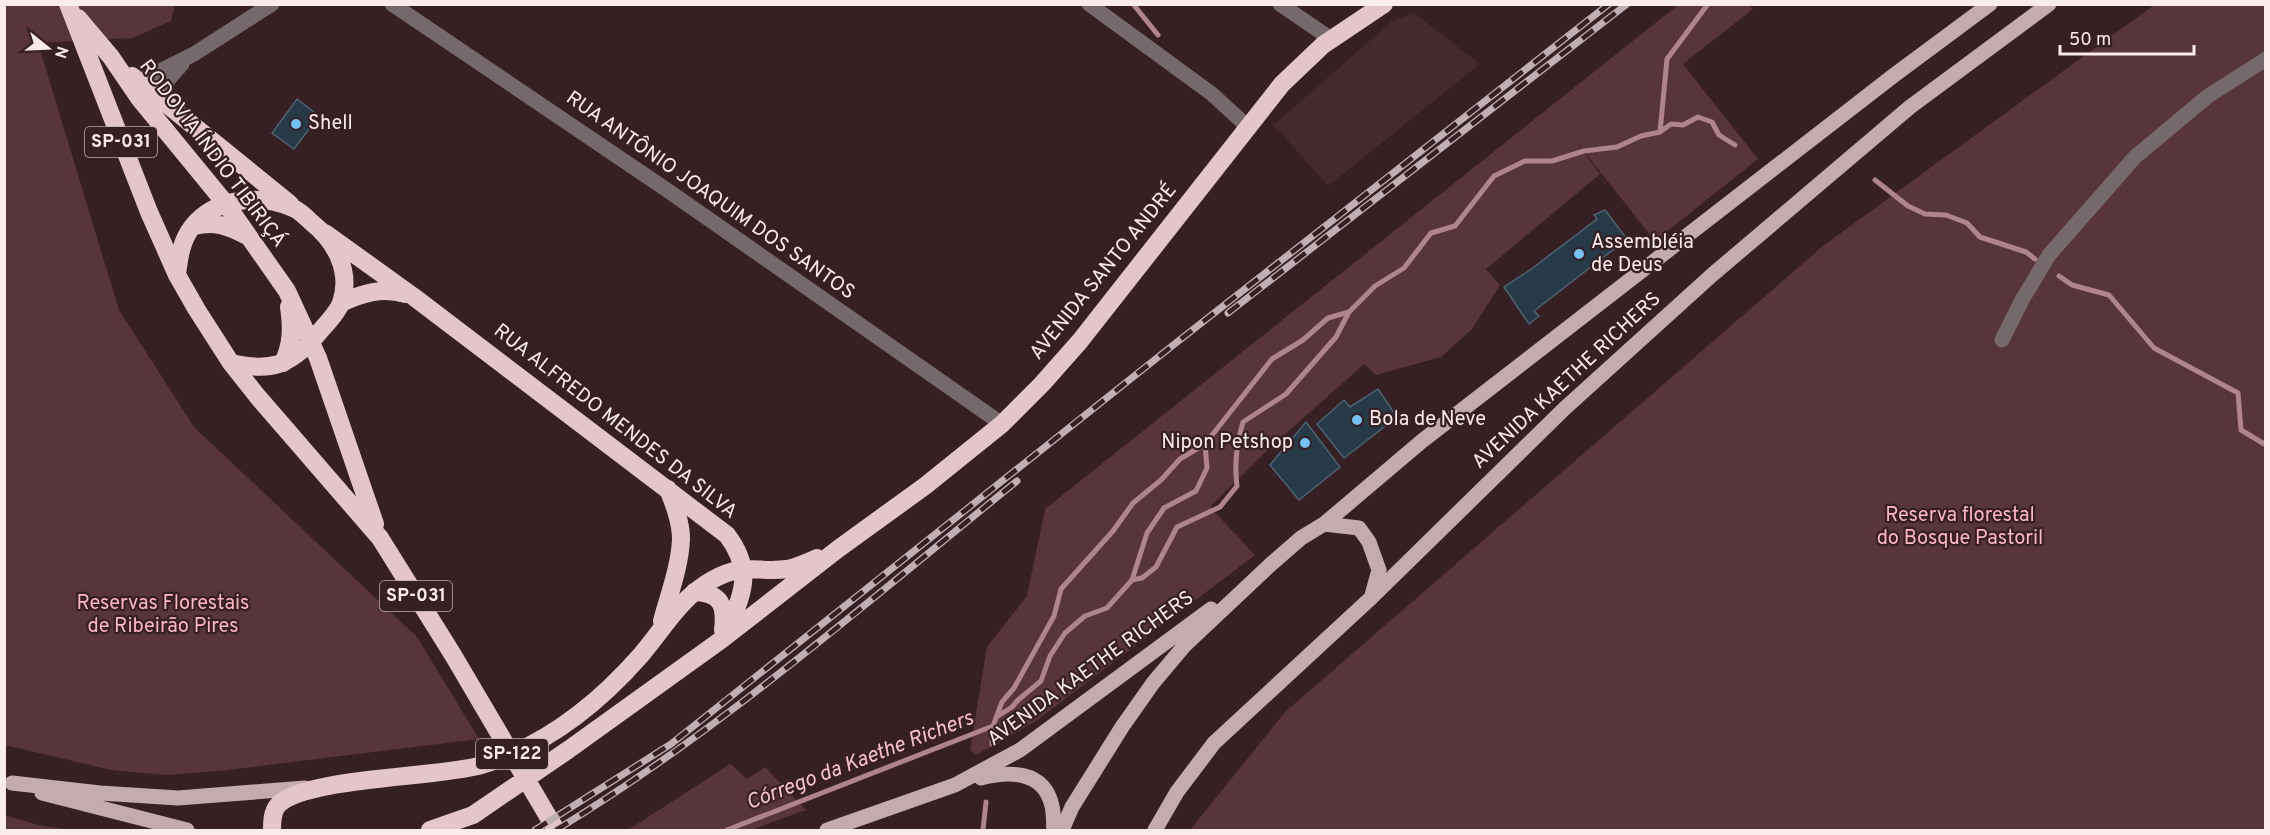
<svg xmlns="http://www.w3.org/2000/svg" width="2270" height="835" font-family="Overpass,sans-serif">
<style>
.built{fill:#46292e}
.green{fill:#58343b}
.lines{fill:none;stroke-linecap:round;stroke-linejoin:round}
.stream{stroke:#b0848c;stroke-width:5}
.building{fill:#273a48;stroke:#4d6271;stroke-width:1.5}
.minor{stroke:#75696b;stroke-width:15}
.major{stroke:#c4abaf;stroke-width:15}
.highway{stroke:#e4c6ca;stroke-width:18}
.rail-casing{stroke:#c1b0b3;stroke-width:7}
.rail{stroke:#362024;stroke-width:4.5;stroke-dasharray:14;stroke-linecap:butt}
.poi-dot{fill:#73c1f5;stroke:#362024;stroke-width:2}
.labels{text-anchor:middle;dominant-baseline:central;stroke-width:4.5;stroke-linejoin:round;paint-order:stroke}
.shield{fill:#362024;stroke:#bfaeb1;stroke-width:1.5}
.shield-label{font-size:18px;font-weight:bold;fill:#faebed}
.poi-label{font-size:20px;fill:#faebed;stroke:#362024;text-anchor:start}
.street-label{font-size:20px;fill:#faebed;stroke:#362024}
.park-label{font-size:20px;fill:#feb6c2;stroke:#362024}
.water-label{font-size:21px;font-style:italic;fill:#f9c2cb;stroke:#362024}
</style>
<rect width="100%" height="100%" fill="#362024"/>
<path class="built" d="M1414,13L1480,64L1328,186L1274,125L1392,21Z"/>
<path class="green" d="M5,5H175L171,21L132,38L38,43L119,310L194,427L417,637L479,739L219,771L165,775L111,770L5,745Z
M1678,5H1749L1753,9L1683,64L1758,159L1655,241L1575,140L1600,174L1486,269L1500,285L1472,329L1441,357L1376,375L1364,364L1261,456L1210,507L1255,555L1036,721L976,755L970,750L987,647L1027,596L1045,509Z
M2154,5H2265V830H1190L1285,712L1823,246Z
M730,764L747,779L765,767L806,810L751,830H628Z
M4,815L42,826L76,830H5Z"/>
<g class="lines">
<path class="stream" d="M1133,4L1158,35
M1660,132L1667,59L1708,4
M1875,180L1908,206L1925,214L1946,215L1967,223L1980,237L2026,252L2035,259
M2059,276L2072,285L2109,295L2154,348L2238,393L2241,430L2266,445
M1132,580L1142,578L1156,567L1177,527L1220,507L1237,486C1234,463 1237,444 1243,422L1286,394L1336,337L1349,312
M998,716L1012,707L1018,700L1041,681L1050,656L1065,633L1085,616L1107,608L1132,580L1147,533L1164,508L1196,491L1207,468L1205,444
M992,744L993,726
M727,830L993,726L1002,702L1014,688L1054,616L1061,589L1113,531L1133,503L1161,480L1180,459L1205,444L1272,359L1303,340L1328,318L1349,312L1375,286L1404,268L1431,233L1455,226L1494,176L1525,161H1552L1584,151L1617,147L1641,136L1660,132L1671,124L1683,125L1698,117L1712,122L1719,135L1735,145
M983,830L986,802"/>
</g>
<path class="building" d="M297,99L319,116L294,149L272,133Z
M1605,210L1627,239L1534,311L1539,316L1529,324L1504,287L1530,270L1597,219L1594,215Z
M1378,389L1397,417L1344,458L1317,424L1344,400L1350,407Z
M1306,422L1340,467L1299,500L1270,465Z"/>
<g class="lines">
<path class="minor" d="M392,4L667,190L1002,424
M1089,4L1212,94L1248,127
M1280,4L1331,39
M138,82L194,54L272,4
M161,101L168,80L182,64
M2002,340L2022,300L2049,255L2135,157L2208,96L2266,59"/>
<path class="major" d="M1324,524L1359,528L1369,542L1379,570L1372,595
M981,778C1009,771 1044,770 1052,806C1054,814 1053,823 1054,830
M12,783L100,793L178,798L305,788
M42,793L187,830
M827,830L955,785L1020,750L1211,609
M1062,830L1072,807L1122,727L1153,683L1185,645L1270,565L1301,538L1324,524L1422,441L1893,76L1990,4
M1155,830L1177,792L1214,743L1372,597L1564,409L1712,275L1910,107L2049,4"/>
<path class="highway" d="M68,4L149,212L177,275L197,310L231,363L258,397L380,538L453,655L556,830
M78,18L111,57L139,98L226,204L287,291L318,358L375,524
M132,76L290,204
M194,226C215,221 229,226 247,236
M325,233L414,297L727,535C756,573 741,599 723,637
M177,275C179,258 181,241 192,227C216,197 260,194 293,208C300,211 306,217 311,222C335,241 352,271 341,303C337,314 324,326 316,336C289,366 271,372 231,363
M341,303C363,293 382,287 406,294
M283,363C292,344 292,328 289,307
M694,592C721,593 726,605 723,630
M662,621C669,595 680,566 681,539C681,522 674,504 668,489
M272,830C272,822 272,812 278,805C304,777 439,778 482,765C545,746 598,704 641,655C664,628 680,598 712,580C744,562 757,573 787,569C798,567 807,562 817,558
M430,830L473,815L568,750L721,640L838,549L925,486L1002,424L1042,384L1080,341L1282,84L1323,45L1384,4"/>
<g class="rail-casing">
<path id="rail" d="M1228,313L1627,4
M535,830L671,744L1172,346L1609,4
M556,830C721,730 867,602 1017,481"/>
</g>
<use href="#rail" class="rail"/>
</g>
<g class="poi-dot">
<circle cx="296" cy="124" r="6"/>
<circle cx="1579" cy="254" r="6"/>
<circle cx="1357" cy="420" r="6"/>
<circle cx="1305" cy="443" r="6"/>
</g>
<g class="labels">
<g class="shield">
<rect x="85" y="127" width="72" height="30" rx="4.5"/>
<rect x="380" y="581" width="72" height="30" rx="4.5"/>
<rect x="476" y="739" width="72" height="30" rx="4.5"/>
</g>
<g class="shield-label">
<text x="121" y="142">SP-031</text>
<text x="416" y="596">SP-031</text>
<text x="512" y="754">SP-122</text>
</g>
<g class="poi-label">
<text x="308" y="124">Shell</text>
<text x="1591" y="243">Assembléia<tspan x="1591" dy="23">de Deus</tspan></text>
<text x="1369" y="420">Bola de Neve</text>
<text x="1293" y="443" text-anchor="end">Nipon Petshop</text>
</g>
<g class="street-label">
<text transform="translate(212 154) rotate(53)">RODOVIA ÍNDIO TIBIRIÇÁ</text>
<text transform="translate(710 196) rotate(35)">RUA ANTÔNIO JOAQUIM DOS SANTOS</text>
<text transform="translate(1104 272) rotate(-51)">AVENIDA SANTO ANDRÉ</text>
<text transform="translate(1567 381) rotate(-43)">AVENIDA KAETHE RICHERS</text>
<text transform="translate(615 422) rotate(38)">RUA ALFREDO MENDES DA SILVA</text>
<text transform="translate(1091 669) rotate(-36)">AVENIDA KAETHE RICHERS</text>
</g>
<g class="park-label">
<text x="1960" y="516">Reserva florestal<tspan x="1960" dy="23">do Bosque Pastoril</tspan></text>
<text x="163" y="604">Reservas Florestais<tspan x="163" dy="23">de Ribeirão Pires</tspan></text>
</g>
<g class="water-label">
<text transform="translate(860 761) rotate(-21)">Córrego da Kaethe Richers</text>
</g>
</g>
<rect width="2270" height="835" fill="none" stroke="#faebed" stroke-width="12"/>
<g transform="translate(48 48) rotate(108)" stroke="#362024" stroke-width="4.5" paint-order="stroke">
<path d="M0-4.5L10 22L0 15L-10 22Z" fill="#faebed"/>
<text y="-9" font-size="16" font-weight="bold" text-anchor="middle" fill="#faebed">N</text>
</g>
<path d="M2060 45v9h134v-9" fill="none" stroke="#faebed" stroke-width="3"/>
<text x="2069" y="45" font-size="18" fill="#faebed" stroke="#362024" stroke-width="4.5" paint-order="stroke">50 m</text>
</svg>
